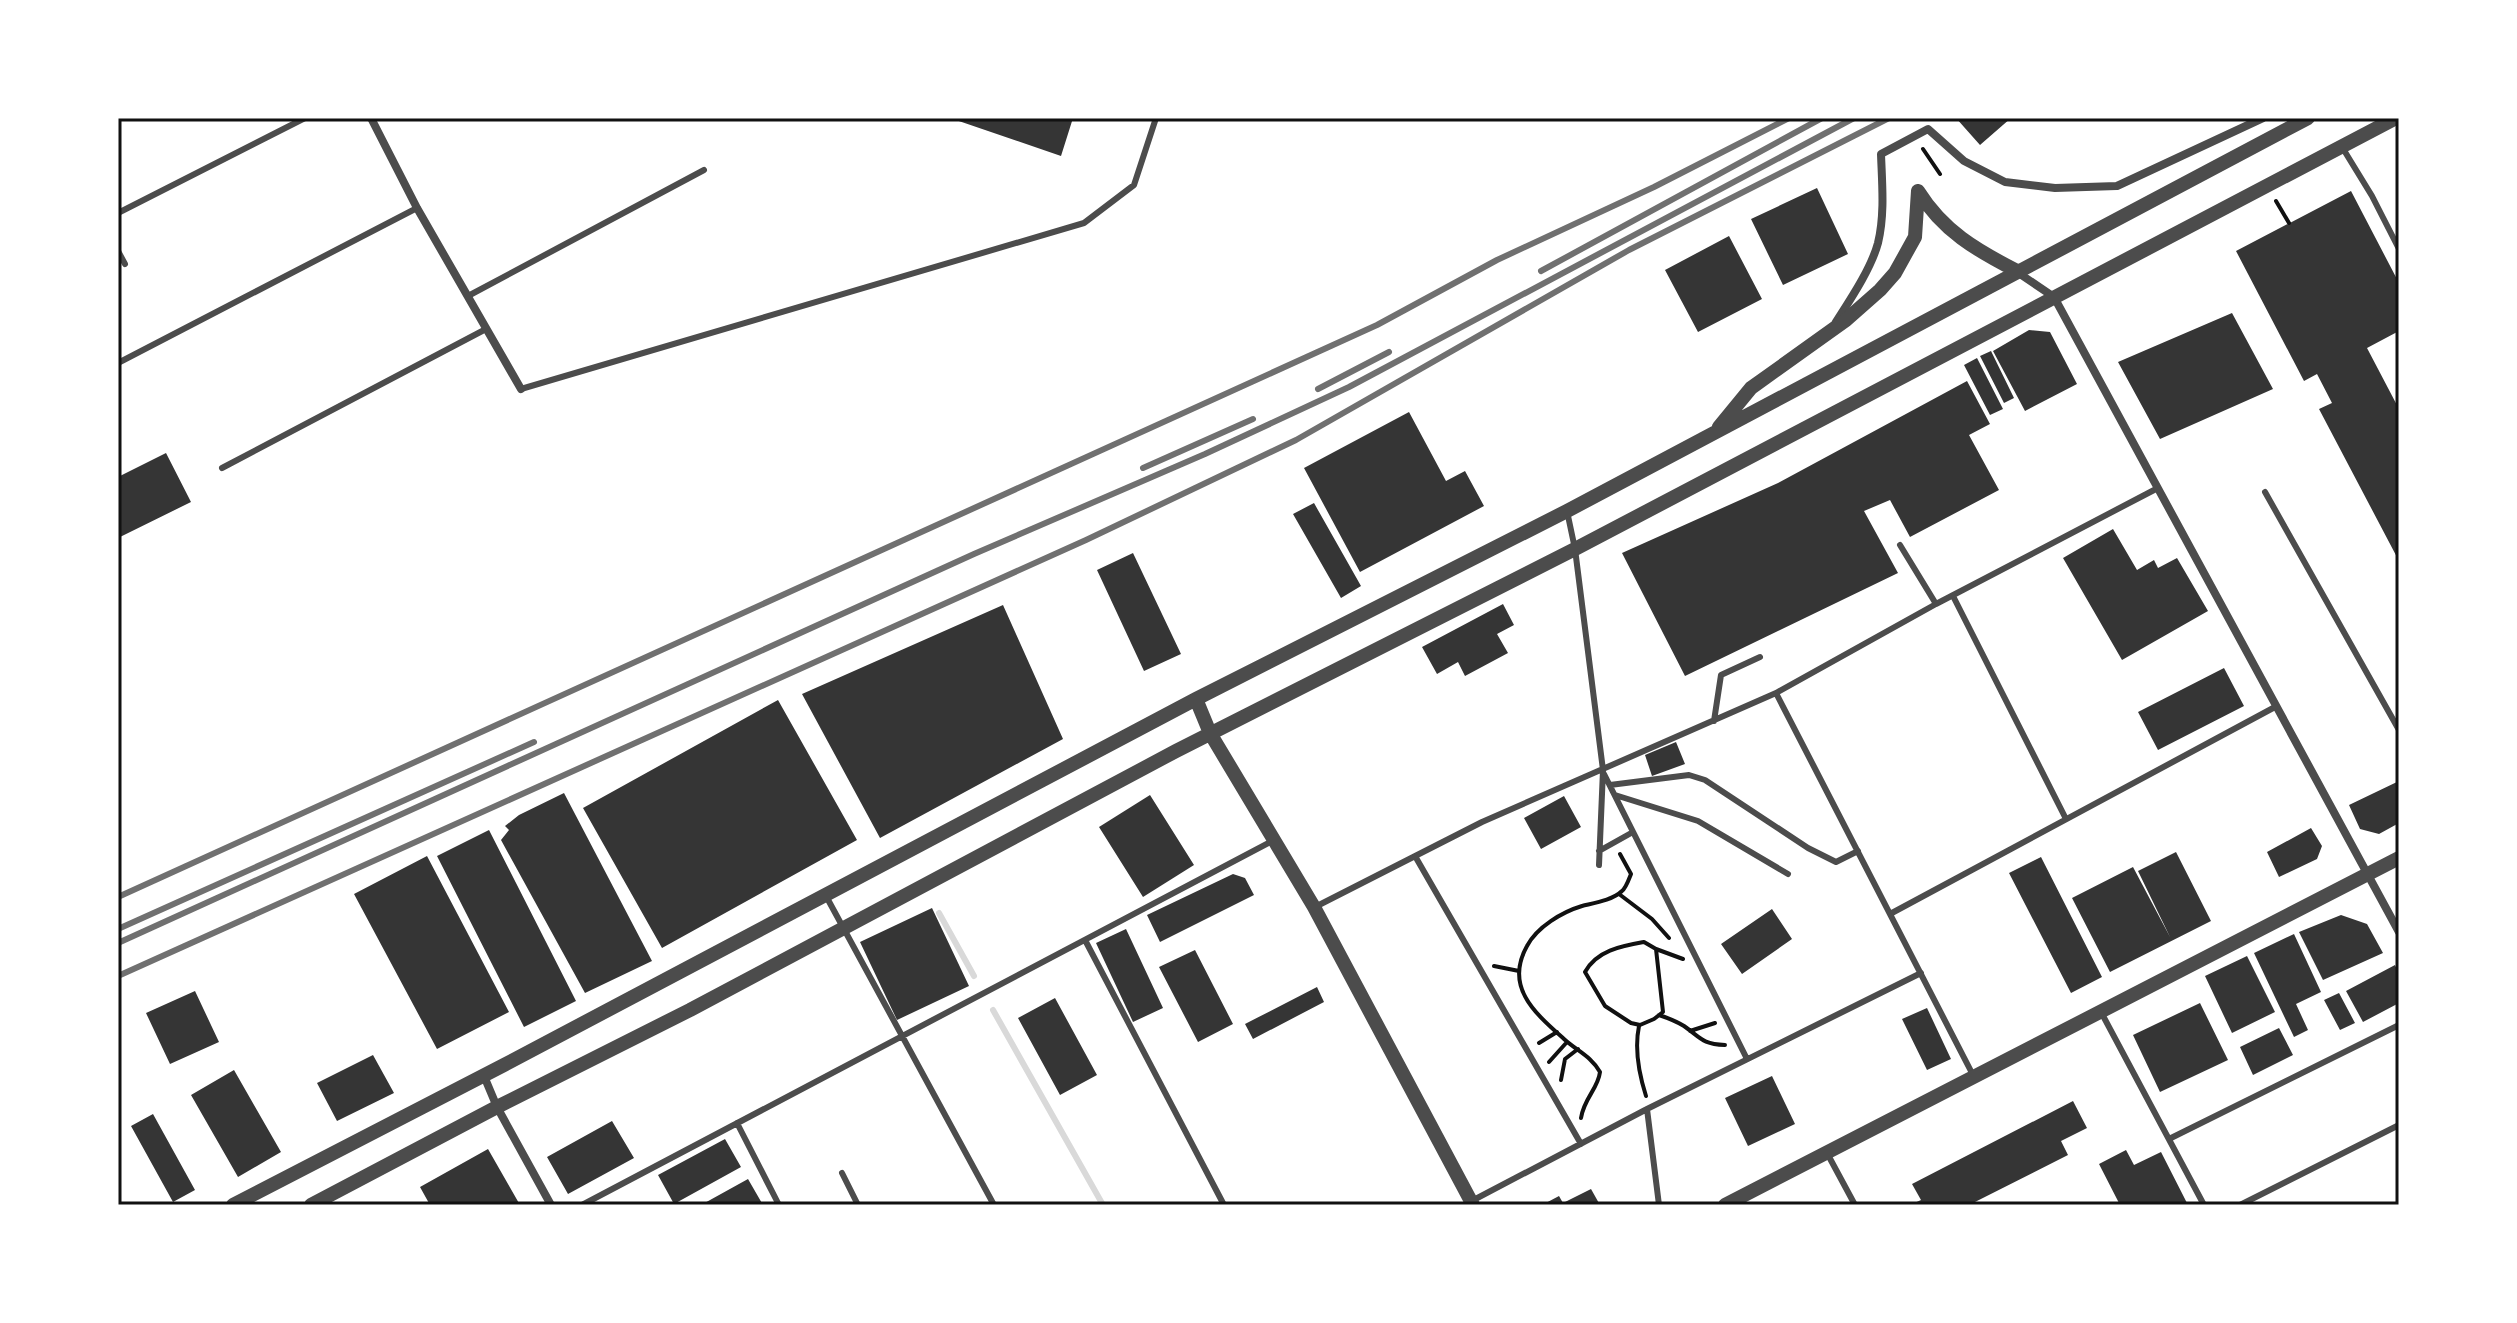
<svg xmlns="http://www.w3.org/2000/svg" width="2517" height="1323" font-family="Mulish,sans-serif">
<style>
.lines{fill:none;stroke-linecap:round;stroke-linejoin:round}
.stream{stroke:#d9d9d9;stroke-width:6}
.building{fill:#353535}
.path{stroke:#111;stroke-width:4}
.service{stroke:#4c4c4c;stroke-width:6}
.minor{stroke:#4c4c4c;stroke-width:8}
.tertiary{stroke:#4c4c4c;stroke-width:14}
.rail{stroke:#707070;stroke-width:6}
.neatline{fill:none;stroke:#111;stroke-width:3}
</style>
<rect width="100%" height="100%" fill="#fff"/>
<g class="lines">
<path class="stream" d="M939,913L974,976
M993,1010L1103,1205"/>
</g>
<path class="building" d="M950,118H1073L1061,156Z
M1956,118H2011L1980,145Z
M1817,188L1848,254L1783,285L1751,219Z
M2351,191L2399,283V331L2367,348L2399,409V561L2319,409L2332,403L2317,374L2304,381L2236,251Z
M1729,236L1762,299L1698,332L1665,270Z
M2232,313L2273,389L2160,439L2118,362Z
M2029,330L2050,332L2077,384L2025,411L1993,351Z
M1991,351L2014,398L2004,403L1980,356Z
M1977,358L2003,409L1990,415L1964,365Z
M1967,381L1990,424L1969,435L1999,490L1910,537L1890,500L1864,511L1898,573L1685,676L1622,553L1778,483Z
M1409,412L1446,481L1465,471L1484,506L1360,572L1304,468Z
M166,453L191,502L118,538V477Z
M1314,503L1361,586L1341,598L1293,514Z
M2113,529L2137,570L2154,560L2158,568L2177,558L2208,611L2122,660L2063,558Z
M1133,553L1181,654L1144,671L1097,570Z
M1503,604L1514,625L1497,634L1508,653L1465,676L1458,662L1437,674L1422,647Z
M1003,605L1063,739L880,838L802,694Z
M2224,668L2244,706L2158,750L2138,712Z
M778,700L857,840L662,948L583,808Z
M1676,742L1685,764L1652,776L1645,755Z
M2399,781V823L2379,834L2360,829L2349,805Z
M564,793L652,961L585,993L501,840L509,830L505,826L519,815Z
M1150,795L1194,865L1143,897L1099,827Z
M1564,796L1581,827L1541,849L1524,818Z
M2311,828L2322,846L2317,859L2279,877L2267,852Z
M489,830L576,1001L524,1027L437,856Z
M2176,852L2211,921L2110,972L2072,898L2133,867L2170,937L2138,871Z
M427,856L509,1012L437,1049L354,894Z
M2041,857L2102,977L2071,993L2009,873Z
M1233,874L1245,878L1254,895L1160,942L1147,915Z
M932,908L969,986L897,1020L860,942Z
M1772,909L1792,939L1742,974L1721,944Z
M2341,915L2367,924L2383,953L2323,980L2299,932Z
M1126,929L1163,1008L1133,1022L1096,943Z
M2294,934L2321,992L2296,1004L2308,1030L2294,1037L2254,953Z
M1195,950L1233,1024L1198,1042L1159,967Z
M2247,956L2275,1012L2232,1033L2205,976Z
M2395,965L2399,974V1003L2363,1022L2346,991Z
M1317,987L1324,1002L1253,1039L1245,1024Z
M195,991L219,1042L170,1064L146,1013Z
M2339,993L2355,1023L2340,1030L2324,1000Z
M1055,998L1097,1075L1060,1095L1018,1018Z
M2200,1003L2228,1060L2160,1092L2133,1035Z
M1927,1008L1951,1059L1927,1070L1902,1019Z
M2279,1028L2293,1055L2253,1075L2240,1047Z
M373,1055L394,1093L337,1121L317,1083Z
M234,1070L281,1152L238,1177L191,1095Z
M1772,1076L1795,1124L1748,1146L1725,1098Z
M2073,1101L2087,1128L2061,1141L2068,1155L1969,1205H1910L1921,1200L1912,1184Z
M153,1114L195,1190L173,1202L131,1126Z
M612,1121L634,1158L568,1194L547,1157Z
M725,1139L741,1167L674,1204L658,1175Z
M488,1149L520,1205H430L420,1187Z
M2126,1150L2134,1165L2161,1152L2188,1205H2120L2099,1164Z
M748,1179L763,1205H701Z
M1591,1189L1600,1205H1542L1559,1196L1563,1203Z"/>
<g class="lines">
<path class="path" d="M1923,149L1940,174
M2276,201L2289,223
M1619,894L1652,919L1669,938
M1656,949L1663,1012L1654,1019L1640,1025L1631,1023L1605,1006L1585,972C1597,950 1622,946 1644,942L1656,949L1683,959
M1494,966L1519,971
M1659,1015C1668,1018 1676,1021 1684,1026C1701,1038 1702,1044 1725,1045
M1639,1026C1634,1050 1639,1074 1646,1096
M1690,1031L1715,1023
M1539,1043L1557,1032
M1549,1062L1567,1042
M1561,1080L1565,1059L1578,1049
M1581,1118C1584,1098 1598,1089 1600,1072C1591,1056 1577,1051 1564,1039C1535,1013 1504,987 1527,946C1537,927 1562,912 1582,906C1594,903 1613,900 1622,891C1626,888 1629,879 1631,874L1620,854"/>
<path class="service" d="M2342,147L2372,196L2399,249
M118,213L305,118
M118,251L125,264
M468,296L704,170
M118,363L417,208
M521,389L1084,223L1134,185L1156,118
M222,468L486,329
M2265,492L2399,730
M1567,511L1575,549L1603,770L1599,865
M1900,545L1936,604
M1953,596L2066,819
M1776,693L1974,1077
M1714,721L1721,675L1760,657
M1604,774L1747,1059
M1610,785L1689,775L1705,780L1808,848L1836,862L1858,851
M1615,795L1698,821L1788,874
M1599,851L1633,832
M1415,856L1581,1144
M826,896L994,1205
M1315,907L1482,822L1776,693L1936,604L2156,489
M1890,914L2275,707
M1085,940L1224,1205
M2101,1012L2204,1205
M1647,1109L1659,1205
M737,1123L779,1205
M2169,1139L2399,1025
M1827,1153L1855,1205
M842,1173L858,1205
M582,1205L1274,840
M1464,1205L1647,1109L1921,973
M2240,1205L2399,1125"/>
<path class="minor" d="M371,118L417,208L521,389
M2017,272L2054,297L2399,932
M1836,322C1850,300 1871,269 1878,243C1885,214 1882,183 1881,154L1928,129L1964,161L2005,182L2055,188L2117,186L2263,118
M484,1076L497,1107L551,1205"/>
<path class="tertiary" d="M1918,191C1943,231 1976,250 2017,271
M1719,427L1751,388L1846,320L1880,290L1895,273L1915,237L1918,191
M1196,699L1210,733L1314,907L1473,1205
M233,1205L504,1065L1196,699L1567,511L2308,118
M311,1205L497,1107L690,1010L1176,751L1575,549L2396,118
M1725,1205L2399,858"/>
<path class="rail" d="M1541,271L1822,118
M1318,389L1389,352
M1143,468L1253,419
M118,897L1377,325L1497,260L1654,187L1789,118
M118,929L534,742
M118,943L974,554L1205,454L1349,387L1854,118
M118,976L1086,540L1296,440L1629,250L1889,118"/>
</g>
<rect width="2517" height="1323" fill="none" stroke="#ffffff" stroke-width="240"/>
<rect x="120" y="120" width="2277" height="1083" class="neatline"/>
</svg>
